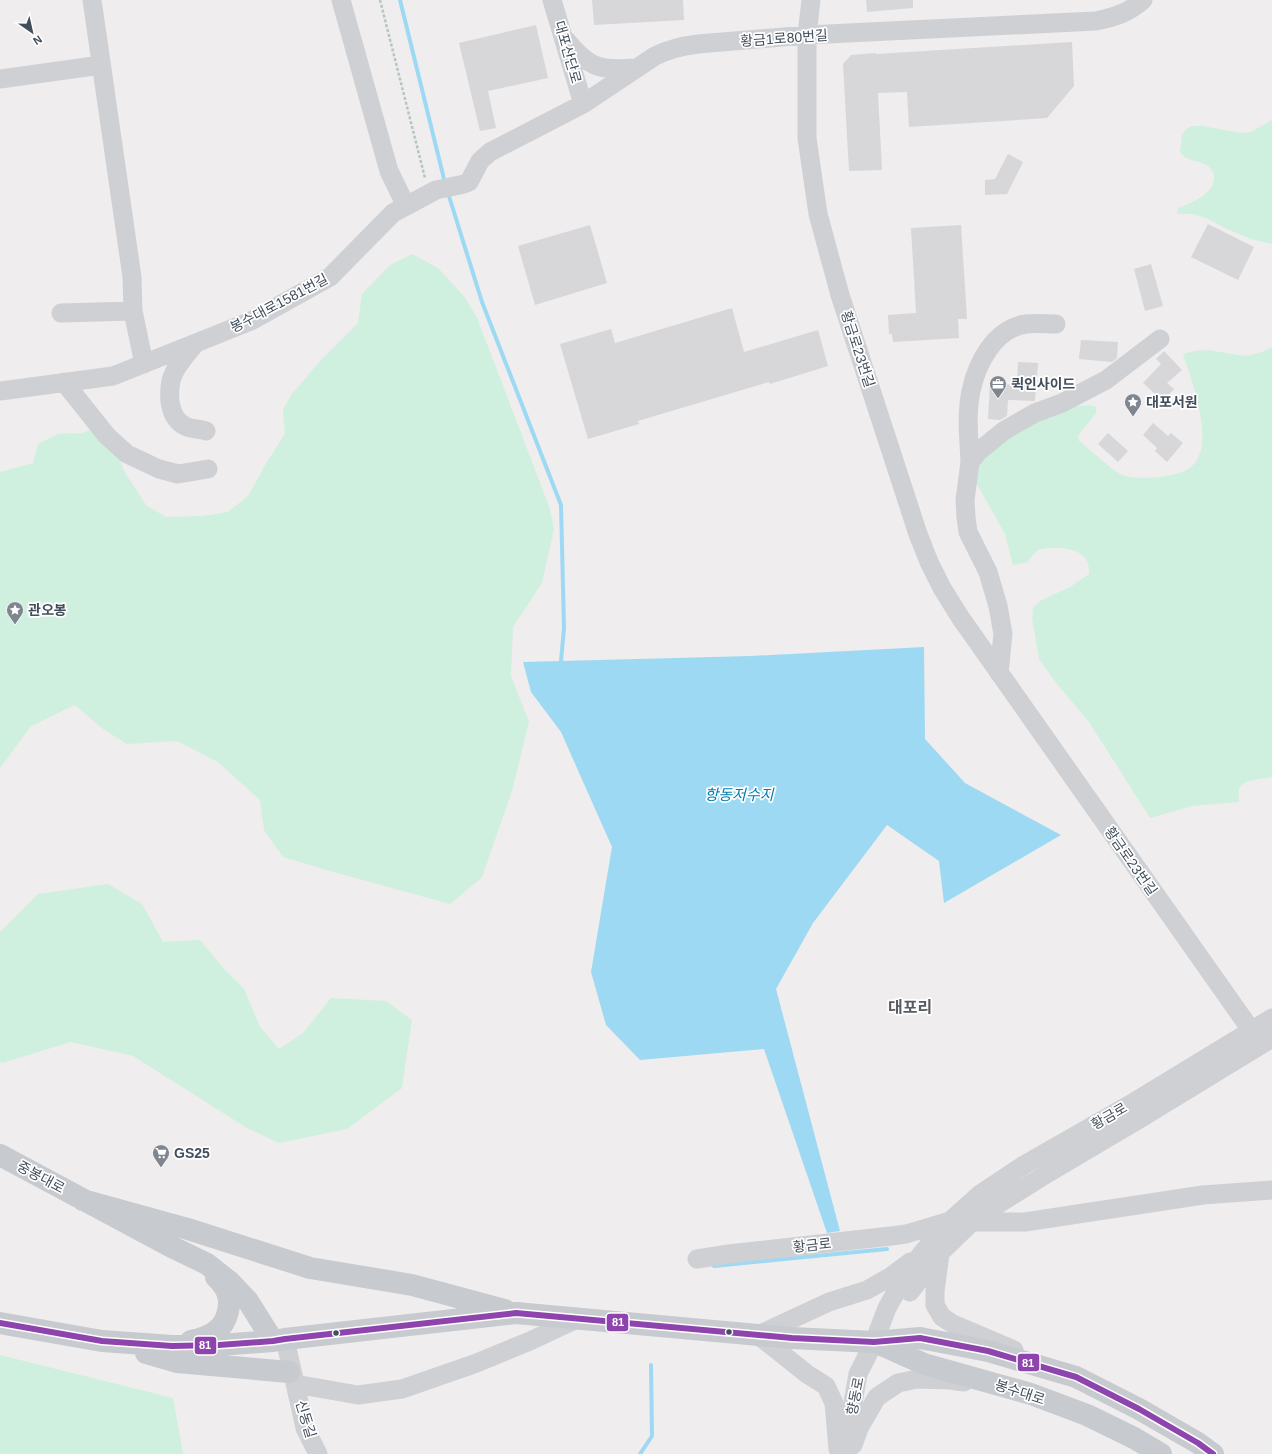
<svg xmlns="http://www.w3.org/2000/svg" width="1272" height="1454" font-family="Arial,'Noto Sans KR',sans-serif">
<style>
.green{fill:#cff0de}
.water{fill:#9ed9f3}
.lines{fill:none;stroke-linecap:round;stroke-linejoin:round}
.stream{stroke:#9ed9f3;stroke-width:4}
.building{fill:#d7d6d9}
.path{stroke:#b7c5c2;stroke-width:2.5;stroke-dasharray:3 2;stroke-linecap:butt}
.minor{stroke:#ced0d4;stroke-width:19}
.major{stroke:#c7cacf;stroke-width:22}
.bus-1-casing{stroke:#fff;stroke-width:9}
.bus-1{stroke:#8e44ad;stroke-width:6}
.bus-dot{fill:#434e5c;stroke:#fff;stroke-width:1.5}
.labels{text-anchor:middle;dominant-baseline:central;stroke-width:3.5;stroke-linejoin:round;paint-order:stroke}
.street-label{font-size:14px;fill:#434e5c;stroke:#fff}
.poi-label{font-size:14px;font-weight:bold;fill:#434e5c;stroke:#fff;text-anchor:start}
.water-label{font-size:15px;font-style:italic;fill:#007db1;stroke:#fff}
.quarter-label{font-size:16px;font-weight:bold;fill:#585c62;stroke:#fff}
.line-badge{stroke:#fff;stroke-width:1.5}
.badge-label{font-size:11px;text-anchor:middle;font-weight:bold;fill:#fff}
</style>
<rect width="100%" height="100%" fill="#efeded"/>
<path class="green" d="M1272,120V244L1251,239L1227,229L1206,218L1193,214H1177L1178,208C1191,203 1216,194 1214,175C1213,170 1209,166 1204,164C1195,159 1187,162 1180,152L1182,135L1186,129L1192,126H1202L1242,133L1251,132Z
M412,254L438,268L464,296L477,318L550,509L554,529L542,583L513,627L511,676L529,722L512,791L482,877L450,904L330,871L283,857L264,830L260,800L218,762L177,741L127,744L103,729L75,705L31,726L0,768V472L33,463L38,444L58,434L82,433L102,425L112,439L124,471L146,505L166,517L202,516L228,512L248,496L267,462L285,434L283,410L291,395L322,359L358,323L362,294L390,265Z
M1272,347V777C1263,779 1243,779 1239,789C1238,792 1239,798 1239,802L1192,806L1150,818L1089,722L1057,684L1039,659L1032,618L1033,608L1040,601L1070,587L1089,574C1091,553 1072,547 1054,548C1050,548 1045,548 1041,549C1035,551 1031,557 1028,562L1013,565L1005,534L973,477C976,473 977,467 981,463C999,441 1067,397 1096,407V413L1078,436L1079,441C1091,450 1108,467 1120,474C1133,481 1175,478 1188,469C1195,465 1199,457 1201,450C1207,423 1192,380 1183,354L1194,351L1207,350L1246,356L1262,352Z
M108,884L142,904L163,942L200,940L225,970L244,989L260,1027L279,1049L303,1033L331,998L386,1001L412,1020L402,1088L347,1129L279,1143L247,1128L133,1056L71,1042L2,1063L0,1061V932L38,894Z
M0,1355L173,1398L183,1454H0Z"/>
<path class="water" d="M924,647L925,739L965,783L1061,835L944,903L939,861L887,825L813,923L776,989L840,1231L827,1233L764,1049L640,1060L606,1025L591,972L612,847L561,732L531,692L523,662L750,656Z"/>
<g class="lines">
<path class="stream" d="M400,0L445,183
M448,193L482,302L561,505L564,628L561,661
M714,1266L887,1249
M640,1454L652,1436L651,1365"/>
</g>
<path class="building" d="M592,0H683L684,20L594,25Z
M866,0H913V8L867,12Z
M536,25L548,78L488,91L496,128L480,131L459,43Z
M1072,42L1074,86L1047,118L909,127L907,92L878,93L882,170L849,171L843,64L851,55L876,53V54Z
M1008,154L1023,162L1007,194L985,195V180L995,179Z
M1208,224L1254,247L1238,280L1191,257Z
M590,225L607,283L535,305L518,246Z
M961,225L967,319H958L959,338L893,342L892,334H889L888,315L916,313L911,228Z
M1151,264L1163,306L1145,311L1134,269Z
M732,308L744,352L818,330L828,366L770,384L769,382L638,421L639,424L588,439L560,344L611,329L615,343Z
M1081,340L1118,342L1117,358L1112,362L1079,359Z
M1164,351L1182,370L1167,383L1174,389L1163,401L1143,383L1161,364L1156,359Z
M1018,362L1038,363L1035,401L1008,400L1007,416L1000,420L988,419L990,383L1017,385Z
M1153,423L1168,436L1171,433L1183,443L1167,462L1155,451L1157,448L1143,435Z
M1108,433L1128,451L1118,462L1098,444Z"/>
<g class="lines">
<path class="path" d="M380,0L425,178"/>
<path class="minor" d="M92,0L132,277L133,311L144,364
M341,0L389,171L406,206
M552,0L583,104
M811,0L807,35V138L818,214L840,295L918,534L929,562L942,588L960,617L1251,1030L1272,1037
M566,40C589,68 600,71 636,68
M0,79L101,65
M61,313L133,311
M1056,324C1047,324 1036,323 1026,324C994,329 977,363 971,391C966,414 969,439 970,462L979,451L1005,430L1035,413L1062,403L1106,380L1160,339
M195,344C187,354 174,367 171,381C168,396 169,418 185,426C190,429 200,429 206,431
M64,382L107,436L127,454L159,469L178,474L208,469
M0,391L113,376L251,321L330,277L393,213L436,190L464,184L469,182L480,161L490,152L583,104L655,56C669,49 682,46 698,44L807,35L1096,21C1115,17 1128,13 1143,0
M970,462L965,500L966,517L968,532L988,572L998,606L1003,634L999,673
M972,1222H1025L1203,1195L1272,1190
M940,1254L935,1291V1305L942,1317L953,1324L1014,1350
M697,1259L729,1254L891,1236L906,1234L950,1221
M910,1292L940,1253L972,1222L984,1213L1048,1173L1141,1118L1272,1038
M285,1339L305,1428L318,1454
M295,1384L358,1395L402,1389L474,1364L530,1341L577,1319
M853,1445L859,1428L877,1397L898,1383L917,1379L950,1380L964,1382
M838,1449L834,1403L826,1386L807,1374L758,1335L829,1302L867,1290L890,1277L910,1262
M844,1454L858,1374L874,1342L887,1308L904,1278L922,1253L950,1221L979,1195L1024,1165L1129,1105L1272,1018"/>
<path class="major" d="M0,1155L170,1246L207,1264L230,1282L248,1301L273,1341
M83,1200L188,1229L310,1268L412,1285L505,1310
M0,1323L102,1341L172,1346L219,1345L273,1341L285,1339L516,1313L792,1338L874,1342L920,1338L988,1351L1076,1377L1139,1409L1198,1443L1213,1454
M191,1341C200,1339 210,1336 217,1330C227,1323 232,1304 227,1292C225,1287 220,1281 216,1277
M875,1342L924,1364L1031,1394L1087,1415L1134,1438L1161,1454
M146,1353L177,1362L289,1372"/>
<g class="bus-1-casing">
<path id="bus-1" d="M0,1323L102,1341L172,1346L219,1345L273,1341L285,1339L516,1313L792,1338L874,1342L920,1338L988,1351L1076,1377L1139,1409L1198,1443L1213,1454"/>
</g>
<use href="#bus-1" class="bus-1"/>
</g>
<defs>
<g id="office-pin" transform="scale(0.9)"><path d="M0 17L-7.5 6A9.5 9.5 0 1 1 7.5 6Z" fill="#7f868f" stroke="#fff"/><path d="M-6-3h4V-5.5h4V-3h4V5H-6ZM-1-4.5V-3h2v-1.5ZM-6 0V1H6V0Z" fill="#fff"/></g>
<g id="sight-pin" transform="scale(0.9)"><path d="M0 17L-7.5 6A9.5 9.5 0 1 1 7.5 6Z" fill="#7f868f" stroke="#fff"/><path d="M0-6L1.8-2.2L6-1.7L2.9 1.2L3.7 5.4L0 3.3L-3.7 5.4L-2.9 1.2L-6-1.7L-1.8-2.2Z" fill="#fff"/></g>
<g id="supermarket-pin" transform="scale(0.9)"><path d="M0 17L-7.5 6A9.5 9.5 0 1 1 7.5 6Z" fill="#7f868f" stroke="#fff"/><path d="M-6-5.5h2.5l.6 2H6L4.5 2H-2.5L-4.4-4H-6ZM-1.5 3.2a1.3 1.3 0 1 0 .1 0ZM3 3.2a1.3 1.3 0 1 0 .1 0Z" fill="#fff"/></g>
</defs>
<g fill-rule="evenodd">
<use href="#office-pin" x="998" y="384"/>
<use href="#sight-pin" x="1133" y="402"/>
<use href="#sight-pin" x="15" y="610"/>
<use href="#supermarket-pin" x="161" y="1153"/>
</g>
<g class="bus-dot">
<circle cx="729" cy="1332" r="3.5"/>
<circle cx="336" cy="1333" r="3.5"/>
</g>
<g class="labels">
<g class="street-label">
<text transform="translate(784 38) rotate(-4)">황금1로80번길</text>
<text transform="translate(568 52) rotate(74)">대포산단로</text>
<text transform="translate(279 303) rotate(-28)">봉수대로1581번길</text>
<text transform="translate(858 349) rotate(72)">황금로23번길</text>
<text transform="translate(1131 861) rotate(55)">황금로23번길</text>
<text transform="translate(1109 1116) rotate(-30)">황금로</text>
<text transform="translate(41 1177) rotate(28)">중봉대로</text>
<text transform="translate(812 1245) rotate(-6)">황금로</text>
<text transform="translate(1020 1392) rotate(18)">봉수대로</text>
<text transform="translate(855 1396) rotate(-79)">향동로</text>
<text transform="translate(306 1419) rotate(73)">신동길</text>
</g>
<g class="poi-label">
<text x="1011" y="384">퀵인사이드</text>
<text x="1146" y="402">대포서원</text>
<text x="28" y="610">관오봉</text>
<text x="174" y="1153">GS25</text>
</g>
<g class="water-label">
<text x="739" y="794">항동저수지</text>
</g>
<g class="quarter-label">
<text x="910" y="1007">대포리</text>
</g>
</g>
<g class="line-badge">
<rect x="606" y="1313" width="23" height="19" rx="4" fill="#8e44ad"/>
<rect x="194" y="1336" width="23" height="19" rx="4" fill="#8e44ad"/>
<rect x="1017" y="1353" width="23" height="19" rx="4" fill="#8e44ad"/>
</g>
<g class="badge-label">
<text x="618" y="1326">81</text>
<text x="205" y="1349">81</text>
<text x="1028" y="1367">81</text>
</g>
<g transform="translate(32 32) rotate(146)" stroke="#ffffff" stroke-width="3" paint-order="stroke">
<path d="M0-3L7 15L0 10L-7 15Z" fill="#434e5c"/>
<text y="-6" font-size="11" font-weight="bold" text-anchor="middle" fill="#434e5c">N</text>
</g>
</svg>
